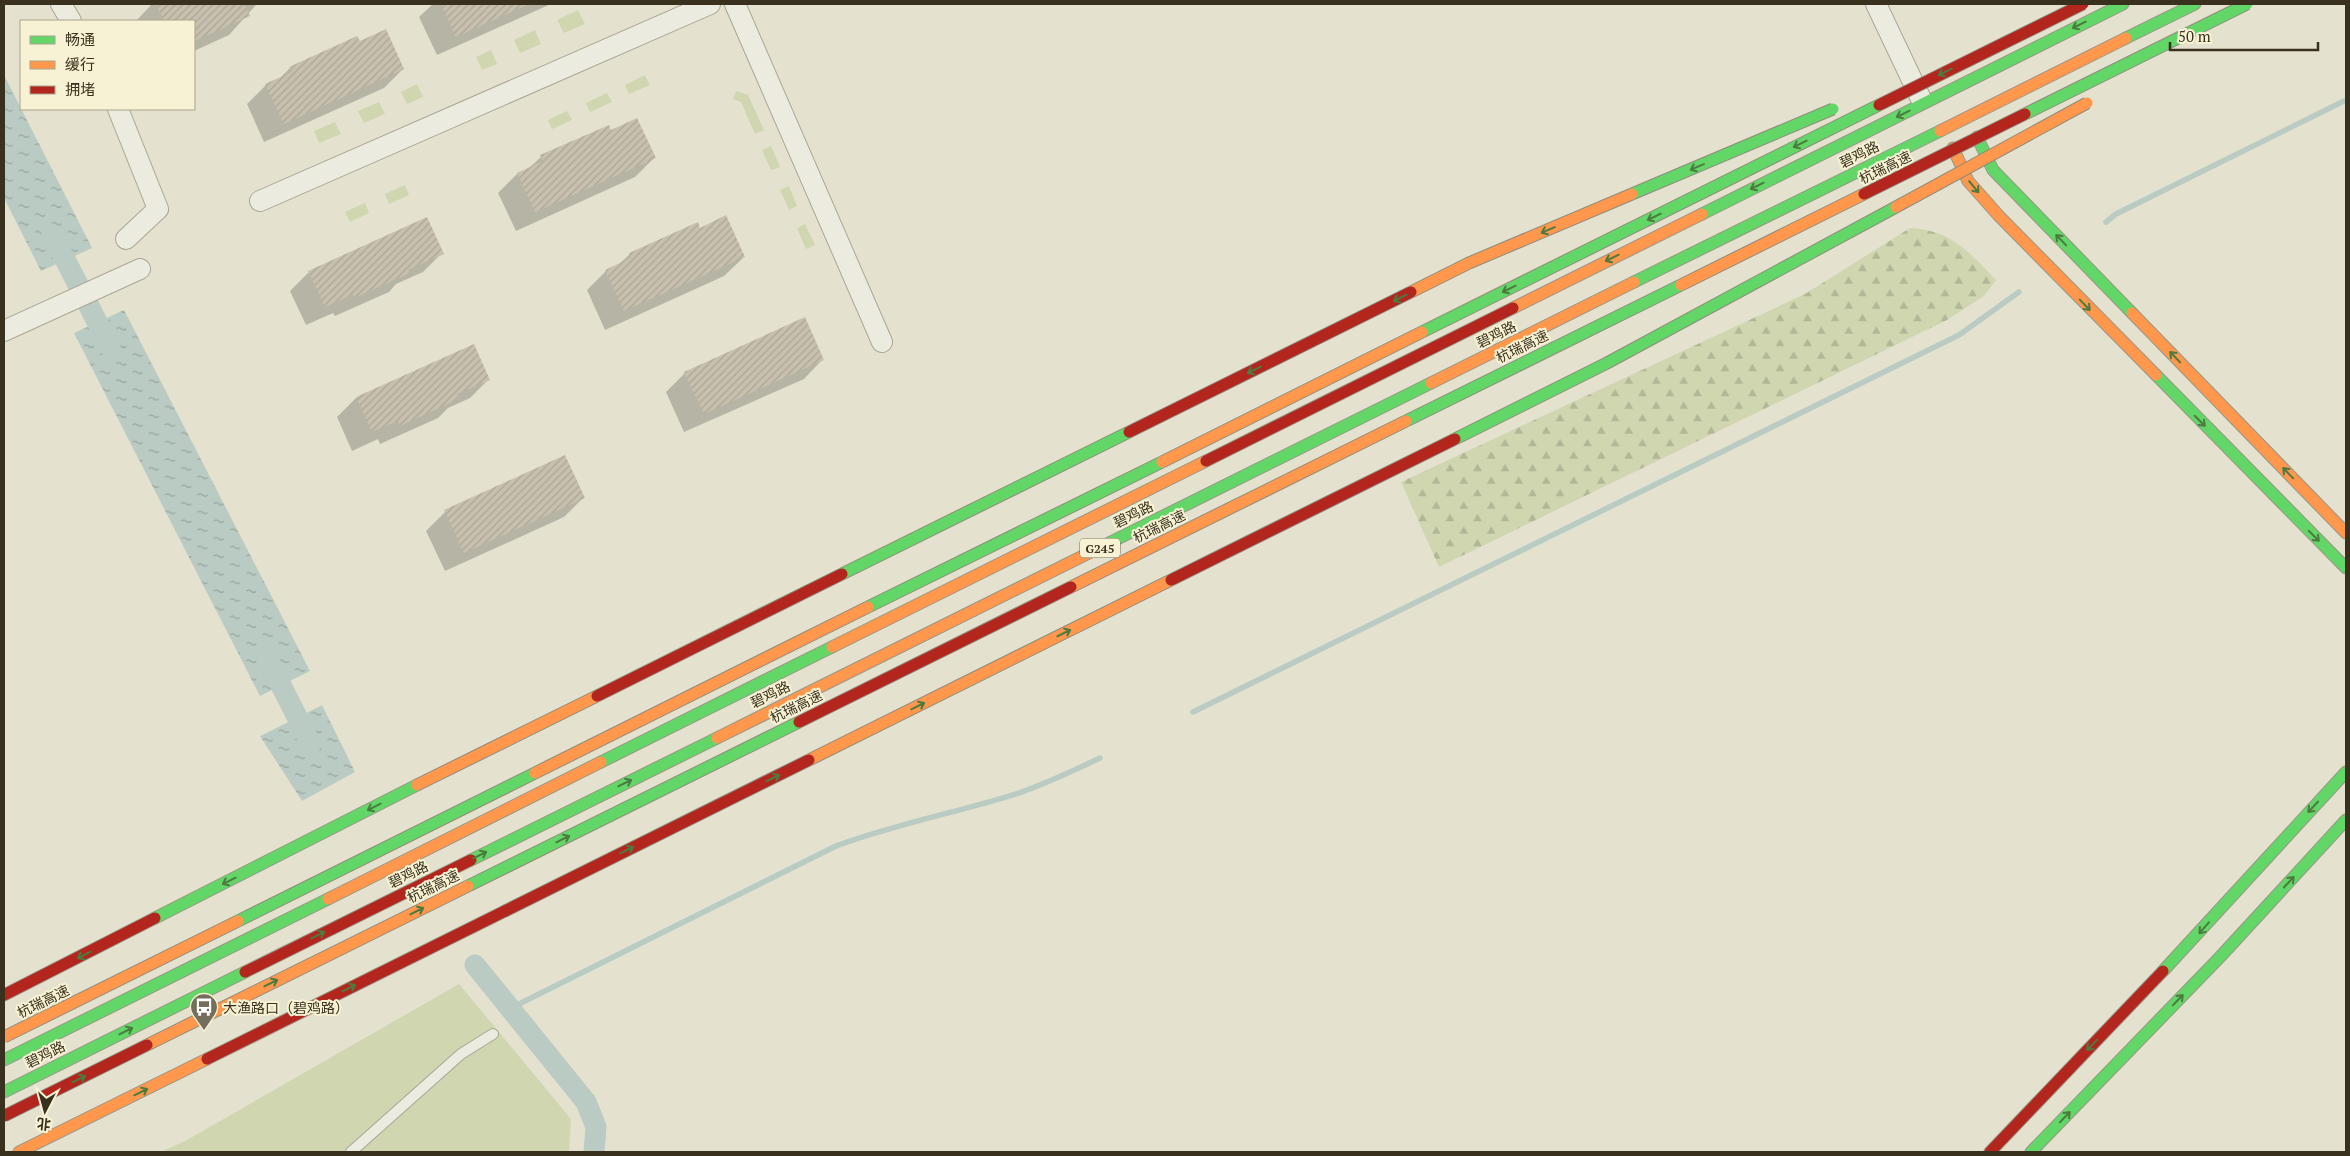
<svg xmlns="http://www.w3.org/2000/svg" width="2350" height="1156" font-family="'PT Serif','Noto Sans SC',serif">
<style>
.green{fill:#cfd6b0}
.forest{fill:url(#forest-firs)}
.water{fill:url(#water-ripples)}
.pier{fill:#e4e2ce}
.shadow{fill:#0003}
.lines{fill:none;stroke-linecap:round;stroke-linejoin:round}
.stream{stroke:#b9cbc3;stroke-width:5.5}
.canal{stroke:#b9cbc3;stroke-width:21}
.building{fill:url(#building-hatch)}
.lane-casing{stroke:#aaa696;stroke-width:12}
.street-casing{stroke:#aaa696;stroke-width:22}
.fast-casing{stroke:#999686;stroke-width:13}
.slow-casing{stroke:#999686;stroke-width:13}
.jam-casing{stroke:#999686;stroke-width:13}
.lane{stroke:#ecebdf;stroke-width:10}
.street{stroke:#ecebdf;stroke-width:20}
.fast{stroke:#63d668;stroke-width:11}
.slow{stroke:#ff974d;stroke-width:11}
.jam{stroke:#b3261e;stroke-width:11}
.fast-bridge-casing{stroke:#8f8b7d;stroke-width:13;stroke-linecap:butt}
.slow-bridge-casing{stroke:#8f8b7d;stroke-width:13;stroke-linecap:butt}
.jam-bridge-casing{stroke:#8f8b7d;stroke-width:13;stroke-linecap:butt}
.fast-bridge{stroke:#63d668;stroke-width:11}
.slow-bridge{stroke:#ff974d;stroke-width:11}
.jam-bridge{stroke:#b3261e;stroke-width:11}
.oneway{stroke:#4c7b3f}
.labels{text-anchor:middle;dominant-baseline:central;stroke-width:4;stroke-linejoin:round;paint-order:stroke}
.shield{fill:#f6f2d3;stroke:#726a54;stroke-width:1}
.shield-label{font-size:12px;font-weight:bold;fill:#39301e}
.street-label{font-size:14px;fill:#39301e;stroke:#f6f2d3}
.poi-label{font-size:14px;fill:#39301e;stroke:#f6f2d3;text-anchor:start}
</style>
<defs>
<pattern id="forest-firs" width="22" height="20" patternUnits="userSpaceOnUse" patternTransform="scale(1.25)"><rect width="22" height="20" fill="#cfd6b0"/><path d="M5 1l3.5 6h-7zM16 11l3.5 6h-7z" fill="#b2b897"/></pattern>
<pattern id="water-ripples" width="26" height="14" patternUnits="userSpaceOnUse" patternTransform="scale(1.25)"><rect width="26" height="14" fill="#b9cbc3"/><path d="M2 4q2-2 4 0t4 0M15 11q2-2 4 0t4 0" fill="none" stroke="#97a59e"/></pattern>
<pattern id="building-hatch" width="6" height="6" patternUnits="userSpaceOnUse" patternTransform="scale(1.25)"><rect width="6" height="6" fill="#c8c0ae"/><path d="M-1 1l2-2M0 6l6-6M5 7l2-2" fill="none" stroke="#ada595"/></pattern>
</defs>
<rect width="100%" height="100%" fill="#e4e2ce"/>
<path class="green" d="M578,10L585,24L564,33L557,20Z
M535,30L541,44L520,53L514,40Z
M491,50L497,64L482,70L476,57Z
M645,75L650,85L629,94L625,85Z
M417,84L423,97L407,104L401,92Z
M736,91L748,95L764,130L755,134L741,102L733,99Z
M607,93L612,102L590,112L586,103Z
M379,102L385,114L364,123L358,111Z
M567,111L572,120L552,129L548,120Z
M335,122L341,134L319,143L314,131Z
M771,146L780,167L771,170L762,150Z
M405,185L409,195L389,204L385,194Z
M789,186L797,206L789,210L780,190Z
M365,203L369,213L350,222L345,212Z
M805,224L815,245L806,249L797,228Z
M459,984L571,1119L569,1152H161L187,1140Z"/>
<path class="forest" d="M1910,228C1951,230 1969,252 1996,280L1984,296L1947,320L1439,567L1401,482L1805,294Z"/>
<path class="water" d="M4,75L92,248L41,271L4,198Z
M124,310L310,671L260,696L74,333Z
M322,705L355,772L302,801L260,736Z"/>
<path class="pier" d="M321,703L324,704L258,737L259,734Z"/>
<path class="shadow" d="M152,4H257L229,35L194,51V21H136Z
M433,4H551L437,55L419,17Z
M359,43L403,69L384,88L264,142L247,104L266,85L278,80L290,68Z
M611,132L654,158L635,177L516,231L498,193L517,174L529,168L541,157Z
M699,229L744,257L724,276L605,330L587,290L606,271L618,265L630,254Z
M442,253L423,272L396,284L389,292L335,316L333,313L306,325L290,291L309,272Z
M474,346L489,379L470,398L448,408L438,418L380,444L378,439L352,451L337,417L356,398Z
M823,359L804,379L684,432L666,392L685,373Z
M583,498L564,517L445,571L426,531L445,512Z"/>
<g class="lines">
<path class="stream" d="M2106,222L2116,214L2346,100
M1193,712L1959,335L2019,292
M511,1008L836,846C896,824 959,812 1019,793C1047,783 1073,771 1100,758"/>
<path class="canal" d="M52,234L110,347
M268,660L311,744
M475,965L586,1102L596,1127L594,1152"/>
</g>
<path class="building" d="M156,4H244L250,16L194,41V21H164Z
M441,4H529L456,37Z
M386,29L404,69L284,124L265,84L292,72L289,67L357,36L360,41Z
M637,118L656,158L535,212L517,173L543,161L540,155L609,125L611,130Z
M726,215L745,257L624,311L605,270L631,258L629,253L698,222L700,228Z
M427,217L444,254L408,270L410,273L354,298L353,294L325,307L308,271Z
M805,317L824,360L704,414L684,372Z
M474,344L490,380L457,394L459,399L400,426L398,421L372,432L356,397Z
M565,455L585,498L464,553L444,510Z"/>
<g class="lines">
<g class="lane-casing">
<path id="lane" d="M351,1152L461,1054L493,1034"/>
</g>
<g class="street-casing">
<path id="street" d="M61,4L71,21
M735,4L882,342
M1876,4L1921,99
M118,109L158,209L126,239
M260,201L710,4
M4,331L140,269"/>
</g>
<g class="fast-casing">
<path id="fast" d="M2126,38L2195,4
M1977,137L1993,170L2132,313
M1702,214L2123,4
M1634,282L1940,131
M2156,375L2346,568
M1103,546L1431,383
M601,762L832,647
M471,860L717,738
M155,918L417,785
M2163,971L2346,772
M4,1060L328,899
M4,1092L245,972
M2031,1152L2220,957L2346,820"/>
</g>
<g class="slow-casing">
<path id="slow" d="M1940,131L2126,38
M1953,148L1968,181L1999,216L2156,375
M1513,308L1702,214
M2132,313L2346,533
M1431,383L1634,282
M832,647L1206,461
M717,738L1103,546
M328,899L601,762
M19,1152L207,1059"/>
</g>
<g class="jam-casing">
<path id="jam" d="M1206,461L1513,308
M245,972L471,860
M4,995L155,918
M207,1059L505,911
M1990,1152L2163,971"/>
</g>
<use href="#lane" class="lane"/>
<use href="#street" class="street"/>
<use href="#fast" class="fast"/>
<use href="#slow" class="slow"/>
<use href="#jam" class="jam"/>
<g class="fast-bridge-casing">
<path id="fast-bridge" d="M2025,114L2247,4
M1632,194L1833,109
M1422,332L1879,105
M1406,421L1681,285
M1455,439L1607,363L1896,207
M842,574L1129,432
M868,607L1162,462
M468,886L799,722
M238,921L535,773"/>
</g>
<g class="slow-bridge-casing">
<path id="slow-bridge" d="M1896,207L2087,103
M1681,285L1864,194
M1411,292L1469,263L1632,194
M1162,462L1422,332
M1071,587L1406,421
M809,760L1171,580
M535,773L868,607
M417,785L597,696
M4,1037L238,921
M147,1045L468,886"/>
</g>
<g class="jam-bridge-casing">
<path id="jam-bridge" d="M1879,105L2083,4
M1864,194L2025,114
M1129,432L1411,292
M1171,580L1455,439
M597,696L842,574
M799,722L1071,587
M505,911L809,760
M4,1116L147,1045"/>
</g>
<use href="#fast-bridge" class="fast-bridge"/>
<use href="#slow-bridge" class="slow-bridge"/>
<use href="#jam-bridge" class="jam-bridge"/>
</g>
<defs><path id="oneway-shaft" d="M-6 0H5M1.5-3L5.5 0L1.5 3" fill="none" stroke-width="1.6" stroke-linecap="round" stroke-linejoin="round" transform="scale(1.25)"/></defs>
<g class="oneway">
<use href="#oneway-shaft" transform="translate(2079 25) rotate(154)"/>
<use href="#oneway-shaft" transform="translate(1945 72) rotate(154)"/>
<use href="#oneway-shaft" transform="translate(1903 114) rotate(154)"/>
<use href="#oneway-shaft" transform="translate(1800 144) rotate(154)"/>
<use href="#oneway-shaft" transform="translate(1697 167) rotate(157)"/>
<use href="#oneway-shaft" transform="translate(1757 186) rotate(154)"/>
<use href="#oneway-shaft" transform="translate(1974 187) rotate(50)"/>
<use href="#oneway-shaft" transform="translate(1654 217) rotate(154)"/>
<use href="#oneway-shaft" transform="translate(1548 230) rotate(157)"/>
<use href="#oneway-shaft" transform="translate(2061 240) rotate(-134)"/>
<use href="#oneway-shaft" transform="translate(1612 258) rotate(154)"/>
<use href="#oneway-shaft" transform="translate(1509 289) rotate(154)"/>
<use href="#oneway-shaft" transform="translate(1400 298) rotate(154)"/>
<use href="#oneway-shaft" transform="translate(2085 305) rotate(46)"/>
<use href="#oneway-shaft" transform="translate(2175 357) rotate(-134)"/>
<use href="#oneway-shaft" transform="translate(1254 370) rotate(154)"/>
<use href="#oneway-shaft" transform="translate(2200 421) rotate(45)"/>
<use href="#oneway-shaft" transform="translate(2288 473) rotate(-134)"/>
<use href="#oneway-shaft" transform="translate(2314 536) rotate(45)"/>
<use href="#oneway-shaft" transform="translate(1064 633) rotate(-26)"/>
<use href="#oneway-shaft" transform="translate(918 706) rotate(-26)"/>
<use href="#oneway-shaft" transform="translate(773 778) rotate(-26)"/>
<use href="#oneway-shaft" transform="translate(625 783) rotate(-26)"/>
<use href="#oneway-shaft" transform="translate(374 807) rotate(153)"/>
<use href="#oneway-shaft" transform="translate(2313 807) rotate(133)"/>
<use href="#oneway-shaft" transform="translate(563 839) rotate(-26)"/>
<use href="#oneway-shaft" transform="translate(627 850) rotate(-26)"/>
<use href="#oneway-shaft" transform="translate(480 855) rotate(-26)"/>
<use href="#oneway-shaft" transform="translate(229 881) rotate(153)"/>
<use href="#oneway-shaft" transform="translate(2289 882) rotate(-47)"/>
<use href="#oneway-shaft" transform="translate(417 911) rotate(-26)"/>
<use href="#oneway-shaft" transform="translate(2204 928) rotate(131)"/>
<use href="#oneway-shaft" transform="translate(318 935) rotate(-26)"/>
<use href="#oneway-shaft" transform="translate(84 955) rotate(153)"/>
<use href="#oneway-shaft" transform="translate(271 983) rotate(-26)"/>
<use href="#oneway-shaft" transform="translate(349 988) rotate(-26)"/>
<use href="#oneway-shaft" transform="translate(2178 1000) rotate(-46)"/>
<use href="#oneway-shaft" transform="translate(126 1031) rotate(-26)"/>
<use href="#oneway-shaft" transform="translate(2092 1045) rotate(134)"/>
<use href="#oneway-shaft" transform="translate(79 1079) rotate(-26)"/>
<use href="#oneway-shaft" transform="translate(141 1092) rotate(-26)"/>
<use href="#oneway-shaft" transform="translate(2065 1117) rotate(-46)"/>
</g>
<defs>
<g id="bus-pin" transform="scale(1.4375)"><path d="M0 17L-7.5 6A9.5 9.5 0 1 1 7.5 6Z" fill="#756e5c" stroke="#f6f2d3"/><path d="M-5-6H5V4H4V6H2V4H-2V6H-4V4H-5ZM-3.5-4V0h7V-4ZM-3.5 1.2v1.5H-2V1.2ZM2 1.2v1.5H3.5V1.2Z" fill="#fff"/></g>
</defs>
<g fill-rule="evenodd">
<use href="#bus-pin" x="204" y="1007"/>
</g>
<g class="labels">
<rect class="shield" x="1080" y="538.5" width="40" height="19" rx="4"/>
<g class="shield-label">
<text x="1100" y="548">G245</text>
</g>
<g class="street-label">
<text transform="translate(1859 154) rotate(-26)">碧鸡路</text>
<text transform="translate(1885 167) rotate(-26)">杭瑞高速</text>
<text transform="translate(1496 334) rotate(-26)">碧鸡路</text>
<text transform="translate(1522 346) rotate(-26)">杭瑞高速</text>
<text transform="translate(1133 514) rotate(-26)">碧鸡路</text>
<text transform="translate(1159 526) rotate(-26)">杭瑞高速</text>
<text transform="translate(770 694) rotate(-26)">碧鸡路</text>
<text transform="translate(796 706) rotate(-26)">杭瑞高速</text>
<text transform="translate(408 874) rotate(-26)">碧鸡路</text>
<text transform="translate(433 886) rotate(-26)">杭瑞高速</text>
<text transform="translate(43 1001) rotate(-26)">杭瑞高速</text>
<text transform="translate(45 1054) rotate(-26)">碧鸡路</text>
</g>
<g class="poi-label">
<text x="223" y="1007">大渔路口（碧鸡路）</text>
</g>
</g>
<rect width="2350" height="1156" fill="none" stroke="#39301e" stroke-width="10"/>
<rect x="20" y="20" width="175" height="90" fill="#f6f2d3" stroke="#aaa48b"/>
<rect x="30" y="36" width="25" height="8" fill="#63d668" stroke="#aaa48b"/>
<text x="65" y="45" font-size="15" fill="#39301e">畅通</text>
<rect x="30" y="61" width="25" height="8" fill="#ff974d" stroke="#aaa48b"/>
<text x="65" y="70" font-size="15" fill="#39301e">缓行</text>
<rect x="30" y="86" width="25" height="8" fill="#b3261e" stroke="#aaa48b"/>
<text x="65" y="95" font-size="15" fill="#39301e">拥堵</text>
<g transform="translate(45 1111) rotate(186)" stroke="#f6f2d3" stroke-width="4" paint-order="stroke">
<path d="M0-4L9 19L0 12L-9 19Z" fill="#39301e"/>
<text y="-8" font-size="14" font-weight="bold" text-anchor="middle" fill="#39301e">北</text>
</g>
<path d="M2170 42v8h148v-8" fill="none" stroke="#39301e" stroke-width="2.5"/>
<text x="2178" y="42" font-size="15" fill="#39301e" stroke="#f6f2d3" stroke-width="4" paint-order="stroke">50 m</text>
</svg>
